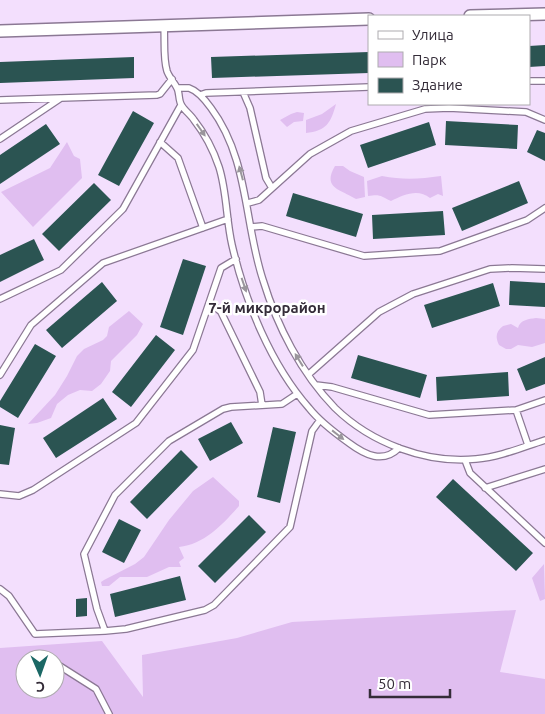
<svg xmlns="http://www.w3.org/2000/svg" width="545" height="714" font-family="Ubuntu,sans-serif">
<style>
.green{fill:#e0bef0;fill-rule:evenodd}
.building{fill:#2b5452}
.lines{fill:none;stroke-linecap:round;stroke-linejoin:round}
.lane-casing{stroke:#8b7894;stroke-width:8}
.street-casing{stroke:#8b7894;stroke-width:14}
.lane{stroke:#fff;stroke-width:5.5}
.street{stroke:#fff;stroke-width:11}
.oneway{fill:#9a969c}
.labels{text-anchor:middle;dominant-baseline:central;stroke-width:5;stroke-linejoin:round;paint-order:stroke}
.neighbourhood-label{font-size:15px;font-weight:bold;fill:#342c38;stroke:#fff}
</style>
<rect width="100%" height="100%" fill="#f3dffd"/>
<path class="green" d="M336,104C331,123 326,131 306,133V120L322,114Z
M297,112L304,113L303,121L294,122L287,127L280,120L291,114Z
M67,142L74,156L80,159L82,178L33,227L1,192L50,168Z
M335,166H343L350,171L364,177L365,197L356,199C340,189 322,188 335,166Z
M382,176C403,180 420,179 441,176L443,196L438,194L430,198C418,188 403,195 391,201C380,196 381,194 368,196L367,181Z
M129,311L143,324L137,335L111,361L110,371L101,384L92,391L80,390L68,395L57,404L51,418L37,423L28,424L55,395L67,376L77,356L84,349L103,340L107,336L109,327Z
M536,318L545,319V343L532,347L518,345L511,349H506L499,345C495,337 496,331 503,326L511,324L518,328C520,320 528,319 536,318Z
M213,477L239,501V506C222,525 205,544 179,547L184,558L179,562L181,567H169L147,577H120L109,586H102L101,582L104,580L135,564L144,557L169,520L193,491Z
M544,564L545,599L540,601L532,578Z
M516,610L500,672L545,679V714H0V648L102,641L143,697L142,655L237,638L292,622ZM25,659H55V689H25Z"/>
<path class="building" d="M545,45V66L529,67V46Z
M369,52V73L212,78L211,57Z
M134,57V78L0,83V62Z
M133,111L154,123L119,186L98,175Z
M446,121L518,125L517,149L445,145Z
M429,122L436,145L368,168L360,145Z
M46,124L60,144L0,184V155Z
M537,130L545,133V161L527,152Z
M519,181L528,203L462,231L452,208Z
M94,183L111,200L59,251L42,234Z
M293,193L363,214L356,237L286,216Z
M443,211L445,235L373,239L372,215Z
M34,239L44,260L0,282V255Z
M183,259L206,266L183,335L160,327Z
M510,281L545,283V307L509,305Z
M102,282L117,301L62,348L46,330Z
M493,283L500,306L432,328L424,305Z
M156,335L175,350L131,407L112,392Z
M35,344L56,356L18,418L0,407V401Z
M358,355L427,375L420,398L351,378Z
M545,357V384L526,391L517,369Z
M508,372L509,396L437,401L436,377Z
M103,398L117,419L56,458L43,438Z
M231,422L243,443L210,461L198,439Z
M0,425L15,428L9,465L0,464Z
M273,427L296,432L280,503L257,497Z
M181,450L198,467L147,519L130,502Z
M453,479L533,553L516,571L436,497Z
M249,515L266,532L215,583L198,566Z
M119,519L141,530L124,563L102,552Z
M180,576L186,600L115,617L110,594Z
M87,598V616L76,617V599Z"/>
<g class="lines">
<g class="lane-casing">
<path id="lane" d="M164,26C165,40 163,58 167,71C169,77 174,82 177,88C180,93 178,101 182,106C185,111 191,115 194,120C205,134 213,149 219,167C227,192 226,219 232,245C245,301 271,365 309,408C320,422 335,433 349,443C365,455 383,464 399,448
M529,81H545
M178,88C181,88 186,88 189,88C198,91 206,101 211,108C249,159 244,223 263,280C277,326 301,373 335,408C371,443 426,464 476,459C500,457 523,447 545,440
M243,92L250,108L266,178L272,188
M200,95L206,93L369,87
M0,100L60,98
M0,139L61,98L157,95L160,94L172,79
M160,142L178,158L203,228
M248,203L259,200L310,154L351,131L425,109L449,108L526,112L545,120
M251,227L262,226L364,256L440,251L527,220L545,208
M0,299L61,270L123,209L181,105
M210,302L221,312L260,392L262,405
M309,374L379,312L413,294L490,269L512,268L545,269
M0,375L31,325L103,263L228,219
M316,385L332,387L429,415L516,410L545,400
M297,394L282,404L231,407L223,409L169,441L115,495L84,554L97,609L105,631L126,629L205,610L214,605L290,527L312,431L320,420
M516,410L528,445
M465,460L470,473L545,543
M485,488L545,469
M0,494L19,496L33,490L136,423L193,350L221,268L236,259
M0,589L9,596L35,634L105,631
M55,663L96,689L109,714"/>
</g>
<g class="street-casing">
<path id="street" d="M470,16L545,14
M0,31L369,19"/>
</g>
<use href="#lane" class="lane"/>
<use href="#street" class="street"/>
</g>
<defs><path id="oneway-solid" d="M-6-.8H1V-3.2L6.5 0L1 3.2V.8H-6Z" transform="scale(1.25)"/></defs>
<g class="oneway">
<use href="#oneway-solid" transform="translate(201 130) rotate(55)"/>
<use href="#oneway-solid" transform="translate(241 173) rotate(-105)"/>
<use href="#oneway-solid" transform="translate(244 285) rotate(71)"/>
<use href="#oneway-solid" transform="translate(299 360) rotate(-122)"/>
<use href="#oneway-solid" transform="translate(338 435) rotate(38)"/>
</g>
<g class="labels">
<g class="neighbourhood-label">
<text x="267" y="307">7-й микрорайон</text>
</g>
</g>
<rect x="368" y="15" width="162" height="90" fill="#ffffff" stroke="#aeabaf"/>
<rect x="378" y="31" width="25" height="8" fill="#ffffff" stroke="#aeabaf"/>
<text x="412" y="40" font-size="15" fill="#342c38">Улица</text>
<rect x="378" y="52" width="25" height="15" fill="#e0bef0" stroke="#aeabaf"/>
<text x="412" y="65" font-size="15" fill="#342c38">Парк</text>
<rect x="378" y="78" width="25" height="15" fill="#2b5452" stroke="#aeabaf"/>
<text x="412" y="90" font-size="15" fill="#342c38">Здание</text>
<g transform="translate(40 674) rotate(178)"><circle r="24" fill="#ffffff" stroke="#aeabaf"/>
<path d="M0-4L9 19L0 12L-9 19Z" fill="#1b6865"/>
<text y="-8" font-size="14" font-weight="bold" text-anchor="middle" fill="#342c38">С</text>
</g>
<path d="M370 689v8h80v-8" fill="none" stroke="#342c38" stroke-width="2.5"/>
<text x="378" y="689" font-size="15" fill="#342c38" stroke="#ffffff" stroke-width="4" paint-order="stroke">50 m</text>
</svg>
